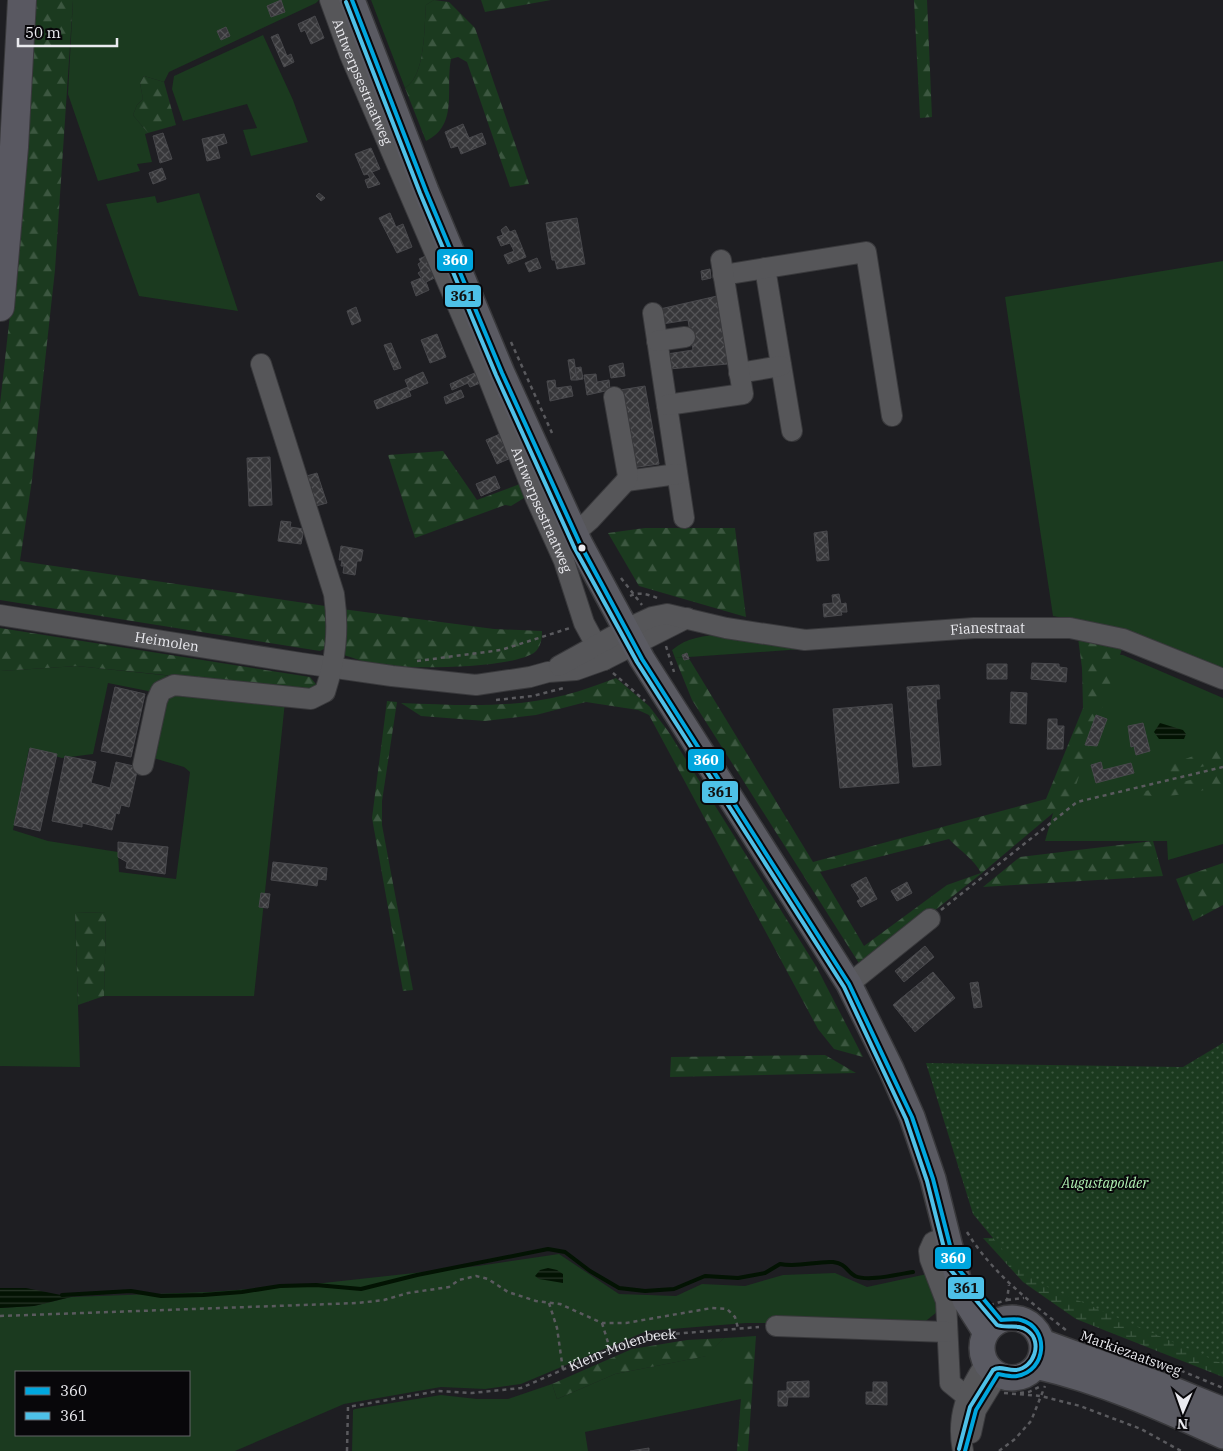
<svg xmlns="http://www.w3.org/2000/svg" width="1223" height="1451" font-family="'IBM Plex Serif',serif">
	<style>
		.green { fill: #1b3a1f; fill-rule: evenodd }
		.forest { fill: url(#forest-firs); fill-rule: evenodd }
		.wetland { fill: url(#wetland-marsh) }
		.park { fill: url(#park-dots) }
		.water { fill: url(#water-rules) }
		.lines { fill: none; stroke-linecap: round; stroke-linejoin: round }
		.stream { stroke: #031303; stroke-width: 4 }
		.building { fill: url(#building-cross-hatch); stroke: #48484c }
		.minor-casing { stroke: #39393c; stroke-width: 22 }
		.major-casing { stroke: #39393c; stroke-width: 28 }
		.highway-casing { stroke: #39393c; stroke-width: 30 }
		.path { stroke: #5a5a5e; stroke-width: 2.5; stroke-dasharray: 4 4; stroke-linecap: butt }
		.minor { stroke: #565659; stroke-width: 20 }
		.major { stroke: #5a5a62; stroke-width: 25 }
		.highway { stroke: #595861; stroke-width: 28 }
		.bus-1-casing { stroke: #08070a; stroke-width: 8 }
		.bus-2-casing { stroke: #08070a; stroke-width: 8 }
		.bus-1 { stroke: #00a6de; stroke-width: 4 }
		.bus-2 { stroke: #4ec1e8; stroke-width: 4 }
		.bus-dot { fill: #eaeaef; stroke: #08070a; stroke-width: 2 }
		.labels { text-anchor: middle; dominant-baseline: central; stroke-width: 4; stroke-linejoin: round; paint-order: stroke }
		.street-label { font-size: 14px; fill: #eaeaef; stroke: #08070a }
		.park-label { font-size: 14px; font-style: italic; fill: #b1f3b4; stroke: #08070a }
		.line-badge { stroke: #08070a; stroke-width: 2 }
		.badge-label { font-size: 14px; text-anchor: middle; font-weight: bold; fill: #fff }
		.pale-badge-label { font-size: 14px; text-anchor: middle; font-weight: bold; fill: #111 }
	</style>
	<defs>
		<pattern id="forest-firs" width="22" height="20" patternUnits="userSpaceOnUse" patternTransform="scale(1.25)"><rect width="22" height="20" fill="#1b3a1f"/><path d="M5 1l3.5 6h-7zM16 11l3.5 6h-7z" fill="#3c5740"/></pattern>
		<pattern id="wetland-marsh" width="20" height="14" patternUnits="userSpaceOnUse" patternTransform="scale(1.25)"><rect width="20" height="14" fill="#1b3a1f"/><path d="M1 5h8M5 5V1M11 12h8M15 12V8" fill="none" stroke="#3c5740"/></pattern>
		<pattern id="park-dots" width="8" height="8" patternUnits="userSpaceOnUse" patternTransform="scale(1.25)"><rect width="8" height="8" fill="#1b3a1f"/><path d="M2 2h.1M6 6h.1" fill="none" stroke="#3c5740" stroke-width="1.8" stroke-linecap="round"/></pattern>
		<pattern id="water-rules" width="6" height="5" patternUnits="userSpaceOnUse" patternTransform="scale(1.25)"><rect width="6" height="5" fill="#031303"/><path d="M0 2.5h6" fill="none" stroke="#283628"/></pattern>
		<pattern id="building-cross-hatch" width="8" height="8" patternUnits="userSpaceOnUse" patternTransform="scale(1.25)"><rect width="8" height="8" fill="#37373a"/><path d="M0 0l8 8M0 8l8-8" fill="none" stroke="#545457"/></pattern>
	</defs>
	<rect width="100%" height="100%" fill="#1e1e22"/>
	<!-- green -->
	<path class="green" d="M 73,0 L 319,0 L 316,3 L 169,72 L 164,82 L 144,76 L 140,83 L 143,99 L 137,105 L 133,115 L 148,133 L 145,134 L 152,162 L 137,164 L 140,171 L 98,181 L 68,94 Z
		M 371,0 L 434,0 L 426,5 C 424,26 426,76 405,88 Z
		M 263,35 L 293,100 L 308,142 L 251,156 L 243,130 L 257,128 L 247,104 L 183,121 L 172,89 L 174,76 Z
		M 199,193 L 238,311 L 139,296 L 106,204 L 155,196 L 157,203 Z
		M 1223,261 L 1223,670 L 1095,624 L 1053,616 L 1005,297 Z
		M 723,634 L 803,649 L 675,658 L 672,650 C 687,637 704,636 723,634 Z
		M 1099,653 L 1123,655 L 1223,698 L 1223,844 L 1168,860 L 1167,841 L 1045,841 Z
		M 77,666 L 191,678 L 154,695 L 148,691 L 108,683 L 93,754 L 62,758 L 29,749 L 13,830 L 48,841 L 118,852 L 119,872 L 176,879 L 190,772 L 184,767 L 150,757 L 165,692 L 285,702 L 254,996 L 104,996 L 106,913 L 75,912 L 80,1067 L 0,1066 L 0,671 Z
		M 559,1254 L 619,1294 L 676,1296 L 702,1284 L 745,1286 L 783,1275 L 835,1273 L 867,1287 L 927,1274 L 942,1308 L 922,1324 L 746,1323 L 647,1331 L 521,1384 L 485,1389 L 441,1387 L 344,1404 L 235,1451 L 0,1451 L 0,1308 L 34,1306 L 71,1297 L 210,1292 L 305,1285 L 478,1266 ZM 16,1372 L 189,1372 L 189,1435 L 16,1435 Z
		M 741,1337 L 741,1399 L 585,1432 L 588,1451 L 352,1451 L 353,1410 L 355,1409 L 441,1395 L 477,1399 L 508,1399 L 552,1384 L 557,1399 L 615,1374 L 706,1356 L 724,1338 Z"/>
	<!-- forest -->
	<path class="forest" d="M 33,0 L 73,0 L 55,270 L 32,480 L 20,561 L 332,607 L 328,647 L 320,651 L 0,600 L 0,404 L 22,207 Z
		M 434,0 L 449,2 L 475,28 L 529,184 L 510,187 L 467,62 L 458,57 L 451,59 C 445,90 459,125 426,141 L 405,88 C 426,76 424,26 426,5 Z
		M 481,0 L 551,0 L 485,12 Z
		M 914,0 L 927,0 L 932,117 L 920,118 Z
		M 144,76 L 164,82 L 176,125 L 148,133 L 133,115 L 137,105 L 143,99 L 140,83 Z
		M 443,451 L 477,500 L 525,482 L 529,495 L 511,506 L 505,505 L 415,538 L 388,455 Z
		M 645,528 L 735,528 L 746,617 L 639,586 L 608,533 Z
		M 342,609 L 494,629 L 542,631 C 542,638 541,647 535,652 C 514,669 400,670 372,664 C 362,662 353,657 343,655 Z
		M 0,628 L 310,677 L 316,684 L 314,690 L 77,666 L 0,671 Z
		M 1078,638 L 1122,649 L 1072,797 L 982,873 L 862,968 L 692,700 L 675,658 L 688,657 L 813,862 L 1046,799 L 1083,708 L 1082,668 ZM 949,839 C 960,851 974,859 981,873 L 947,885 L 864,946 L 820,872 Z
		M 616,678 L 649,706 L 668,731 L 816,966 L 863,1057 L 834,1049 L 818,1029 L 649,715 L 638,710 L 586,702 L 536,715 L 485,721 L 421,716 L 401,703 C 456,705 511,709 565,695 C 582,691 599,684 616,678 Z
		M 387,701 L 397,702 L 382,801 L 382,825 L 413,990 L 403,991 L 372,818 Z
		M 1223,745 L 1223,762 L 1148,779 L 1169,765 Z
		M 1223,772 L 1223,785 C 1193,794 1164,799 1133,794 Z
		M 1153,841 L 1163,876 L 983,887 L 1020,857 Z
		M 1223,863 L 1223,905 L 1193,921 L 1176,879 Z
		M 75,912 L 106,913 L 104,996 L 78,1005 Z
		M 825,1055 L 856,1073 L 670,1077 L 671,1057 Z
		M 756,1336 L 748,1451 L 737,1451 L 741,1398 L 741,1337 Z
		M 724,1338 L 707,1356 L 615,1374 L 557,1399 L 552,1384 L 632,1349 L 687,1340 Z"/>
	<!-- wetland -->
	<path class="wetland" d="M 1223,1236 L 1223,1377 L 1076,1319 L 1023,1282 L 983,1238 Z"/>
	<!-- park -->
	<path class="park" d="M 1223,1043 L 1223,1364 L 1043,1285 L 1003,1250 L 973,1214 L 926,1063 L 1183,1067 Z"/>
	<!-- water -->
	<path class="water" d="M 1160,723 L 1183,730 L 1186,734 L 1184,739 L 1159,739 L 1154,732 Z
		M 548,1268 L 557,1270 L 563,1274 L 563,1283 L 539,1279 L 535,1276 L 540,1270 Z
		M 0,1288 L 26,1288 L 71,1297 L 34,1306 L 0,1308 Z"/>
	<g class="lines">
		<!-- stream -->
		<path class="stream" d="M 62,1295 L 131,1291 L 161,1296 L 203,1295 L 242,1292 L 280,1286 L 316,1285 L 361,1289 L 417,1275 L 548,1249 L 565,1252 L 590,1271 L 619,1288 L 645,1291 L 674,1289 L 705,1276 L 738,1278 L 765,1273 L 780,1264 C 798,1268 815,1261 833,1262 C 847,1264 846,1271 855,1276 C 869,1282 898,1274 913,1272"/>
	</g>
	<!-- building -->
	<path class="building" d="M 281,0 L 285,12 L 271,17 L 267,6 Z
		M 315,16 L 324,38 L 311,44 L 305,30 L 301,32 L 298,24 Z
		M 226,27 L 230,36 L 221,40 L 217,31 Z
		M 278,34 L 287,56 L 291,54 L 294,62 L 284,67 L 271,37 Z
		M 463,124 L 469,138 L 482,133 L 486,144 L 461,154 L 458,146 L 451,148 L 445,132 Z
		M 163,133 L 172,159 L 160,163 L 153,136 Z
		M 224,134 L 227,143 L 217,146 L 220,158 L 207,161 L 202,139 Z
		M 371,148 L 380,169 L 372,172 L 380,184 L 368,188 L 365,180 L 370,178 L 368,174 L 364,175 L 355,154 Z
		M 162,168 L 166,179 L 153,184 L 149,173 Z
		M 319,193 L 325,198 L 321,201 L 316,196 Z
		M 390,213 L 396,227 L 403,224 L 412,247 L 397,253 L 379,218 Z
		M 577,218 L 585,264 L 557,269 L 555,260 L 552,260 L 546,223 Z
		M 506,226 L 510,232 L 515,230 L 526,257 L 508,264 L 504,255 L 514,251 L 510,243 L 501,246 L 497,237 L 503,235 L 501,230 Z
		M 430,254 L 439,276 L 426,282 L 429,290 L 416,296 L 411,282 L 421,278 L 425,283 L 418,273 L 421,271 L 418,264 L 421,262 L 419,259 Z
		M 537,258 L 541,268 L 529,272 L 525,263 Z
		M 710,269 L 711,278 L 702,280 L 701,271 Z
		M 717,296 L 728,364 L 669,369 L 667,354 L 693,350 L 688,320 L 662,324 L 660,309 Z
		M 356,307 L 361,321 L 352,325 L 347,311 Z
		M 437,334 L 446,357 L 430,363 L 421,340 Z
		M 391,343 L 401,368 L 394,370 L 384,345 Z
		M 574,359 L 577,380 L 571,380 L 568,360 Z
		M 623,363 L 625,376 L 611,378 L 609,366 Z
		M 581,367 L 583,379 L 577,380 L 575,368 Z
		M 479,371 L 483,382 L 470,387 L 468,383 L 452,390 L 450,384 Z
		M 423,372 L 428,383 L 409,391 L 411,396 L 377,409 L 374,401 L 408,387 L 405,380 Z
		M 596,374 L 597,382 L 609,380 L 610,390 L 587,395 L 584,375 Z
		M 555,380 L 556,388 L 571,386 L 573,396 L 550,401 L 547,381 Z
		M 645,386 L 659,464 L 631,468 L 620,390 Z
		M 461,390 L 464,397 L 446,404 L 444,397 Z
		M 500,434 L 511,458 L 497,464 L 486,440 Z
		M 270,457 L 272,505 L 249,506 L 247,458 Z
		M 317,473 L 327,503 L 312,507 L 303,477 Z
		M 495,476 L 500,488 L 481,496 L 476,484 Z
		M 281,521 L 291,522 L 290,527 L 304,529 L 301,544 L 278,541 Z
		M 827,531 L 829,560 L 817,561 L 814,533 Z
		M 341,546 L 363,550 L 361,561 L 357,561 L 355,575 L 343,573 L 344,566 L 341,566 L 342,560 L 339,560 Z
		M 839,594 L 841,604 L 846,603 L 847,612 L 841,612 L 842,615 L 824,617 L 823,604 L 833,603 L 832,595 Z
		M 687,653 L 689,659 L 684,660 L 682,655 Z
		M 1032,663 L 1059,664 L 1059,667 L 1067,668 L 1066,682 L 1031,679 Z
		M 987,664 L 1007,664 L 1007,679 L 987,679 Z
		M 939,685 L 940,699 L 936,699 L 941,765 L 913,767 L 907,687 Z
		M 115,687 L 145,694 L 131,757 L 101,751 Z
		M 1011,692 L 1027,693 L 1026,724 L 1010,723 Z
		M 892,704 L 899,783 L 840,788 L 833,709 Z
		M 1096,715 L 1107,719 L 1097,746 L 1085,745 Z
		M 1048,719 L 1057,719 L 1057,726 L 1064,726 L 1063,749 L 1047,749 Z
		M 1143,723 L 1150,751 L 1136,755 L 1134,746 L 1131,747 L 1128,726 Z
		M 30,748 L 57,754 L 40,831 L 14,825 Z
		M 65,756 L 96,762 L 91,783 L 110,788 L 116,762 L 138,767 L 129,807 L 121,805 L 119,814 L 116,813 L 112,830 L 82,823 L 82,827 L 52,821 Z
		M 1101,762 L 1103,770 L 1131,763 L 1134,773 L 1096,783 L 1091,765 Z
		M 118,842 L 168,847 L 165,874 L 126,868 L 127,862 L 118,857 Z
		M 273,862 L 327,868 L 326,880 L 318,879 L 317,886 L 271,880 Z
		M 866,877 L 877,899 L 861,907 L 857,901 L 860,899 L 851,885 Z
		M 907,882 L 912,893 L 897,901 L 891,891 Z
		M 261,893 L 270,894 L 268,908 L 259,907 Z
		M 925,946 L 934,957 L 904,982 L 895,971 Z
		M 933,972 L 955,998 L 915,1032 L 893,1005 Z
		M 978,982 L 982,1007 L 974,1008 L 970,983 Z
		M 809,1381 L 809,1397 L 788,1397 L 787,1406 L 778,1406 L 778,1391 L 787,1391 L 787,1382 Z
		M 873,1382 L 887,1382 L 887,1405 L 866,1404 L 866,1392 L 873,1392 Z
		M 649,1448 L 649,1451 L 630,1451 Z"/>
	<g class="lines">
		<defs>
			<g id="minor">
				<path id="s2" d="M 330,0 L 350,55 L 486,372 L 536,499 L 564,561 L 584,623 L 604,660"/>
				<path d="M 765,268 L 792,431"/>
				<path d="M 723,275 L 866,252 L 892,416"/>
				<path d="M 653,313 L 684,518"/>
				<path d="M 657,341 L 685,337"/>
				<path d="M 739,373 L 781,366"/>
				<path d="M 667,405 L 743,394 L 721,260"/>
				<path d="M 626,481 L 677,474"/>
				<path d="M 575,533 L 590,520 L 626,481 L 628,476 L 614,397"/>
				<path id="s3" d="M 0,615 L 301,663 L 392,676 L 476,685 L 530,677 L 548,672 L 576,670 L 604,660 L 687,618"/>
				<path id="s4" d="M 559,666 L 626,629 L 652,617 L 667,614 L 726,628 L 805,640 L 974,628 L 1070,628 L 1123,639 L 1223,679"/>
				<path d="M 143,765 L 157,700 L 161,691 L 174,685 L 311,699 L 325,692 C 336,658 339,630 334,594 L 261,364"/>
				<path d="M 849,984 L 930,919"/>
				<path d="M 948,1236 L 933,1242 L 929,1251 L 930,1259 L 946,1301 L 950,1383 L 966,1396"/>
				<path d="M 776,1326 L 947,1332"/>
				<path d="M 971,1433 L 976,1410 L 998,1374"/>
				<path d="M 963,1451 C 956,1417 967,1391 986,1363"/>
			</g>
			<path id="major" d="M 352,0 L 426,191 L 502,373 L 580,544 L 642,659 L 849,984 L 891,1069 L 912,1117 L 933,1179 L 959,1283 L 965,1300 L 986,1333
				M982 1348a30 30 0 1 1 60 0a30 30 0 1 1-60 0Z
				M 1042,1342 L 1174,1390 L 1223,1410
				M 1036,1366 C 1102,1381 1162,1408 1223,1436"/>
			<path id="highway" d="M 0,307 L 14,147 L 22,0"/>
		</defs>
		<!-- minor casing -->
		<use href="#minor" class="minor-casing"/>
		<!-- major casing -->
		<use href="#major" class="major-casing"/>
		<!-- highway casing -->
		<use href="#highway" class="highway-casing"/>
		<!-- path -->
		<g class="path">
			<path d="M 511,342 L 552,433"/>
			<path d="M 621,578 L 642,605"/>
			<path d="M 630,596 C 640,591 650,595 660,599"/>
			<path d="M 666,646 L 674,672"/>
			<path d="M 417,661 L 501,650 L 570,628"/>
			<path d="M 613,673 L 645,701"/>
			<path d="M 496,700 L 533,696 L 564,688"/>
			<path d="M 941,910 L 1077,802 L 1223,767"/>
			<path d="M 967,1232 C 992,1273 1029,1301 1067,1331"/>
			<path d="M 1007,1300 L 1024,1298"/>
			<path d="M 549,1303 L 557,1328 L 563,1370"/>
			<path d="M 990,1305 L 1007,1300 L 1009,1285"/>
			<path d="M 0,1316 L 358,1303 L 384,1300 L 408,1293 L 449,1287 L 459,1280 L 476,1276 L 488,1279 L 508,1292 L 536,1301 L 560,1304 L 602,1323 L 626,1323 L 712,1308 L 727,1309 L 735,1317 L 738,1328"/>
			<path d="M 602,1323 L 610,1349"/>
			<path d="M 1098,1341 L 1148,1357 L 1223,1388"/>
			<path d="M 1004,1393 L 1041,1396 L 1080,1406 L 1141,1429 L 1181,1451"/>
			<path d="M 1020,1393 L 1029,1392 L 1041,1386"/>
			<path id="s1" d="M 347,1451 L 348,1407 L 438,1391 L 472,1393 L 521,1388 L 610,1349 L 648,1336 L 759,1327"/>
			<path d="M 999,1451 L 1015,1439 L 1031,1421 L 1045,1386"/>
		</g>
		<!-- minor -->
		<use href="#minor" class="minor"/>
		<!-- major -->
		<use href="#major" class="major"/>
		<!-- highway -->
		<use href="#highway" class="highway"/>
		<defs>
			<path id="bus-1" d="M 352,0 L 426,191 L 502,373 L 580,544 L 642,659 L 849,984 L 912,1117 L 933,1179 L 955,1265 L 1001,1320 C 1007,1320 1015,1318 1021,1320 C 1050,1328 1047,1371 1017,1376 C 1012,1377 1004,1375 998,1374 L 976,1410 L 965,1451"/>
			<path id="bus-2" d="M 346,2 L 420,193 L 496,375 L 574,547 L 637,662 L 844,987 L 906,1119 L 927,1181 L 949,1268 L 997,1325 C 1007,1329 1018,1323 1028,1331 C 1043,1342 1034,1368 1016,1370 C 1008,1371 1000,1365 993,1370 L 970,1407 L 959,1449"/>
		</defs>
		<!-- bus-1 casing -->
		<use href="#bus-1" class="bus-1-casing"/>
		<!-- bus-2 casing -->
		<use href="#bus-2" class="bus-2-casing"/>
		<!-- bus-1 -->
		<use href="#bus-1" class="bus-1"/>
		<!-- bus-2 -->
		<use href="#bus-2" class="bus-2"/>
	</g>
	<!-- markers -->
	<circle class="bus-dot" cx="582" cy="548" r="4.5"/>
	<g class="labels">
		<!-- street labels -->
		<g class="street-label">
			<text stroke="none"><textPath href="#s2" startOffset="88">Antwerpsestraatweg</textPath></text>
			<text stroke="none"><textPath href="#s2" startOffset="552">Antwerpsestraatweg</textPath></text>
			<text stroke="none"><textPath href="#s4" startOffset="444">Fianestraat</textPath></text>
			<text stroke="none"><textPath href="#s3" startOffset="169">Heimolen</textPath></text>
			<text stroke="none"><textPath href="#s1" startOffset="328">Klein-Molenbeek</textPath></text>
			<text transform="translate(1131 1353) rotate(20)">Markiezaatsweg</text>
		</g>
		<!-- park labels -->
		<g class="park-label">
			<text x="1105" y="1183">Augustapolder</text>
		</g>
	</g>
	<g class="line-badge">
		<rect x="436" y="248" width="38" height="24" rx="5" fill="#00a6de"/>
		<rect x="444" y="284" width="38" height="24" rx="5" fill="#4ec1e8"/>
		<rect x="687" y="748" width="38" height="24" rx="5" fill="#00a6de"/>
		<rect x="701" y="780" width="38" height="24" rx="5" fill="#4ec1e8"/>
		<rect x="934" y="1246" width="38" height="24" rx="5" fill="#00a6de"/>
		<rect x="947" y="1276" width="38" height="24" rx="5" fill="#4ec1e8"/>
	</g>
	<g class="badge-label">
		<text x="455" y="265">360</text>
		<text x="706" y="765">360</text>
		<text x="953" y="1263">360</text>
	</g>
	<g class="pale-badge-label">
		<text x="463" y="301">361</text>
		<text x="720" y="797">361</text>
		<text x="966" y="1293">361</text>
	</g>
	<!-- legend -->
	<rect x="15" y="1371" width="175" height="65" fill="#08070a" stroke="#626266"/>
	<rect x="25" y="1387" width="25" height="8" fill="#00a6de" stroke="#626266"/>
	<text x="60" y="1396" font-size="15" fill="#eaeaef">360</text>
	<rect x="25" y="1412" width="25" height="8" fill="#4ec1e8" stroke="#626266"/>
	<text x="60" y="1421" font-size="15" fill="#eaeaef">361</text>
	<!-- north arrow -->
	<g transform="translate(1183 1411) rotate(182)" stroke="#08070a" stroke-width="4" paint-order="stroke">
	<path d="M0-4L9 19L0 12L-9 19Z" fill="#eaeaef"/>
	<text y="-8" font-size="14" font-weight="bold" text-anchor="middle" fill="#eaeaef">N</text>
	</g>
	<!-- scale -->
	<path d="M18 38v8h99v-8" fill="none" stroke="#eaeaef" stroke-width="2.5"/>
	<text x="25" y="38" font-size="15" fill="#eaeaef" stroke="#08070a" stroke-width="4" paint-order="stroke">50 m</text>
</svg>
